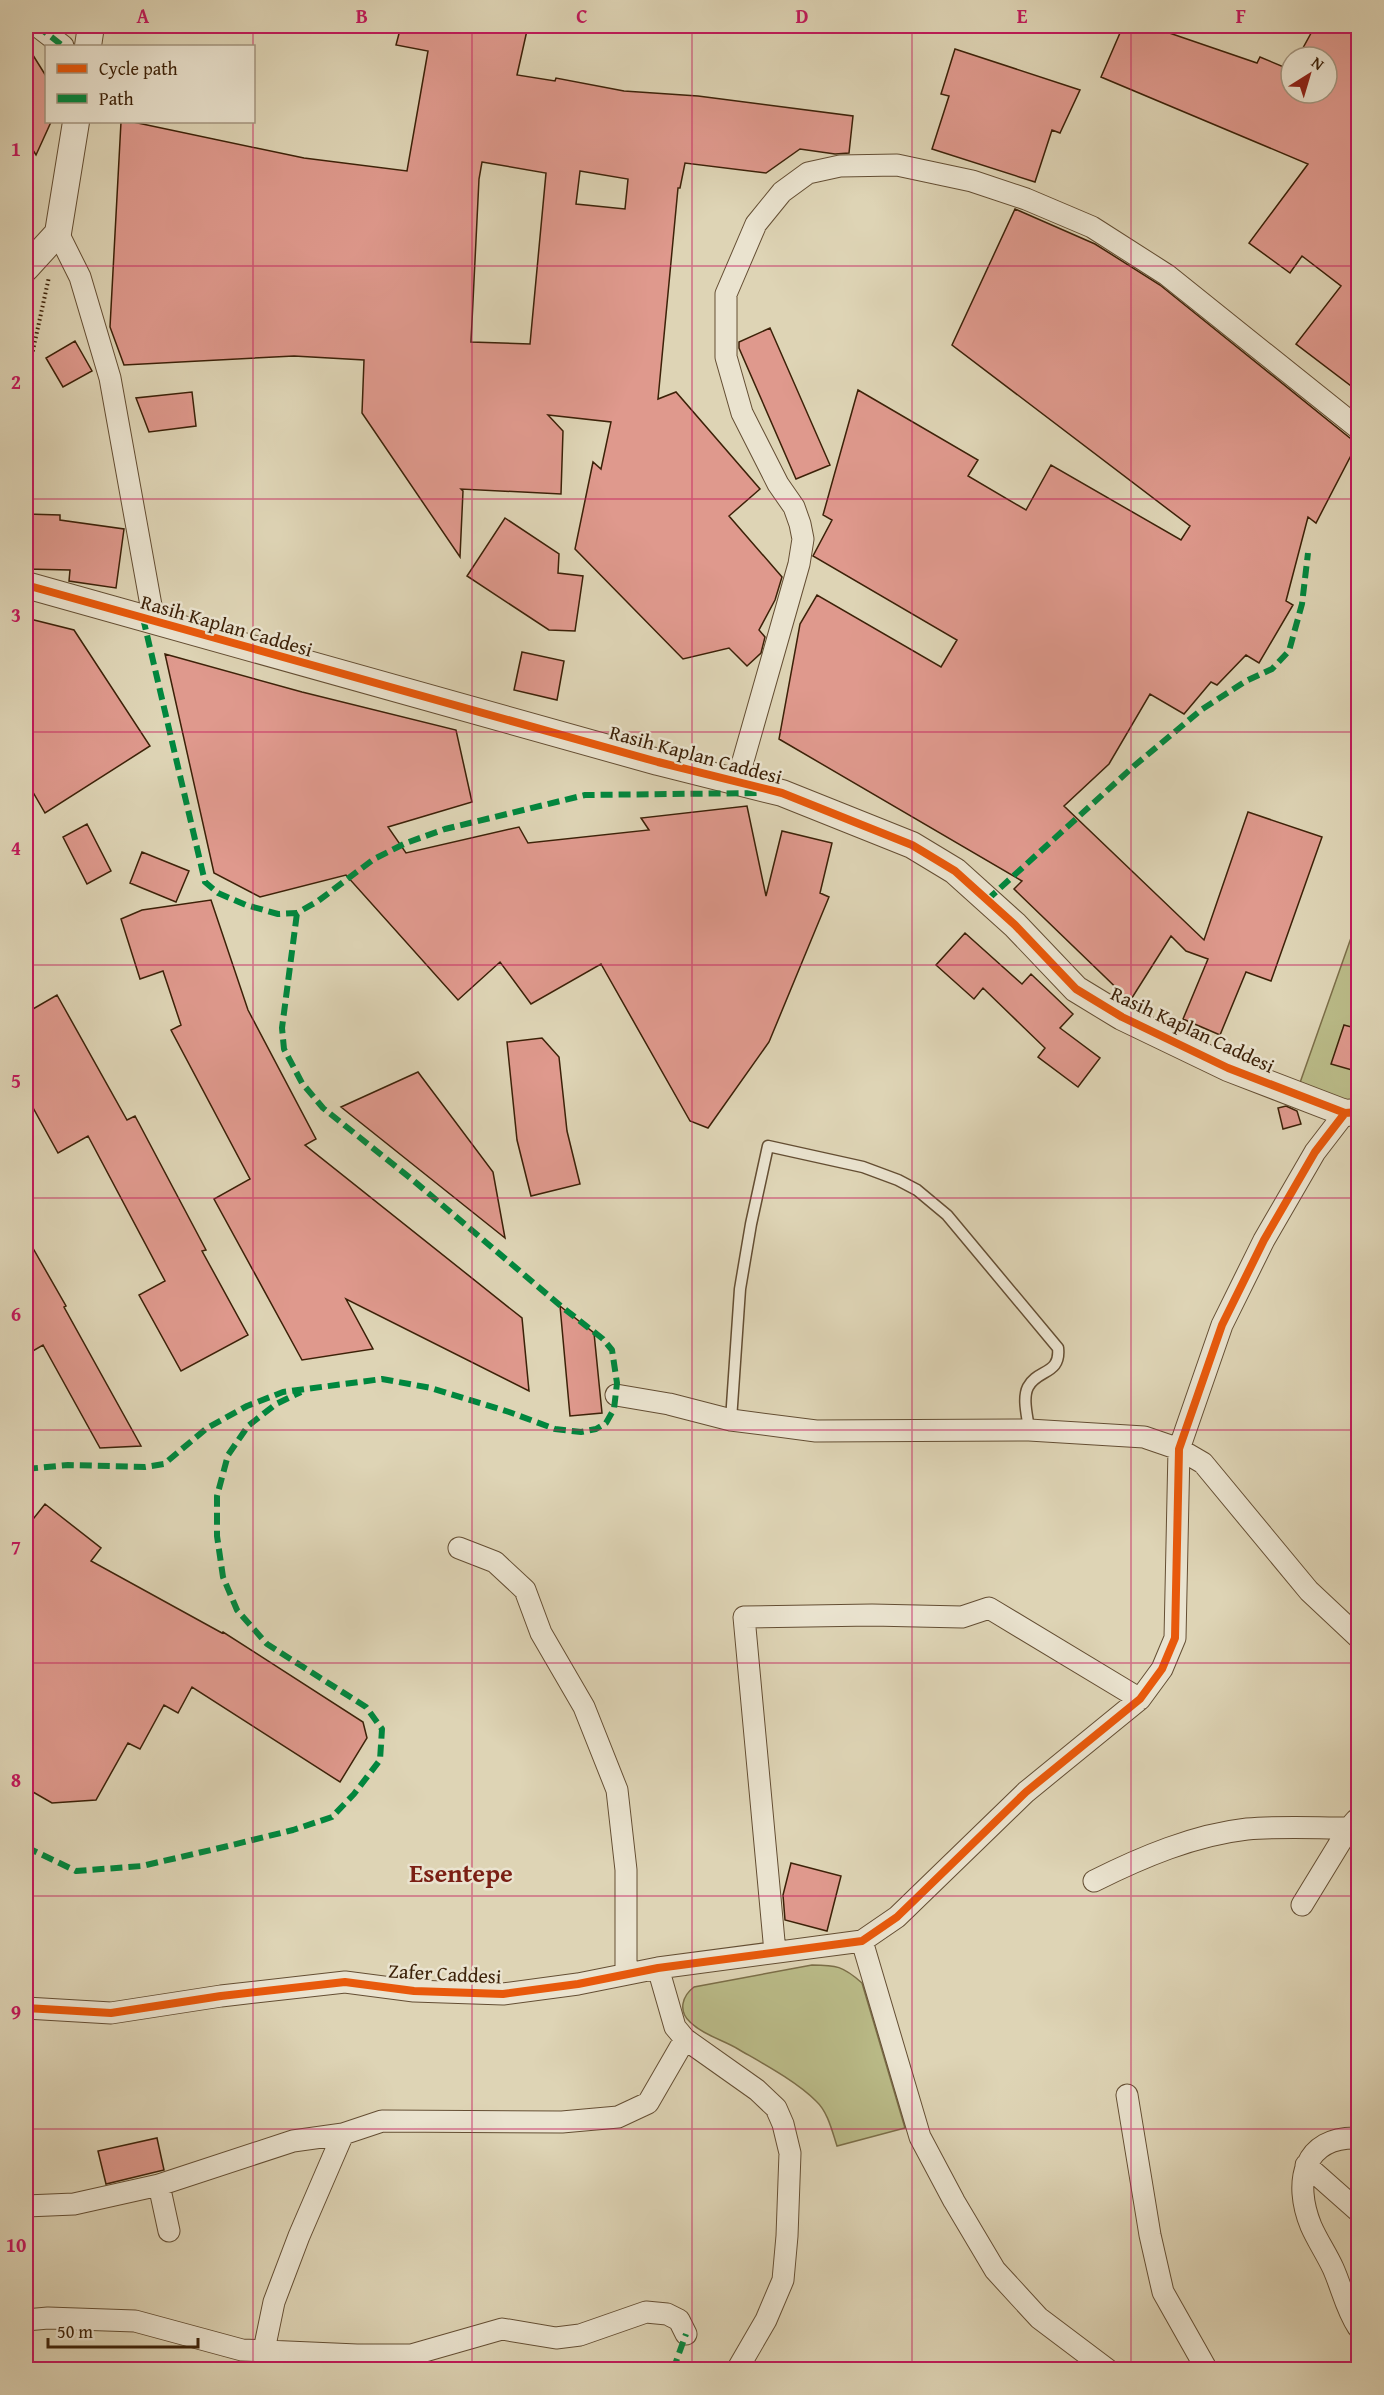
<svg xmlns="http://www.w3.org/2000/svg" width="1384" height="2395" font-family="'Gentium Book Plus',serif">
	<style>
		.green { fill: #babb88; stroke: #7b6e48; stroke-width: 1.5 }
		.building { fill: #df998d; stroke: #3c2108; stroke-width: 1.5; fill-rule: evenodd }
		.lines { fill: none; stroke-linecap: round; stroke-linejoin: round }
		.service-casing { stroke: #644e33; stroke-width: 13 }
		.minor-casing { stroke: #644e33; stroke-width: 23 }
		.tertiary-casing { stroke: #644e33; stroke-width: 28 }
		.path { stroke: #3c2108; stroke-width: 4; stroke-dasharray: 1.5 3; stroke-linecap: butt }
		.service { stroke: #eae3cf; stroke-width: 10 }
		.minor { stroke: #eae3cf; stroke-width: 21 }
		.tertiary { stroke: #eae3cf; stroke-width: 26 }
		.quiet { stroke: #00873e; stroke-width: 6; stroke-dasharray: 12 6; stroke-linecap: butt }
		.cycleway-casing { stroke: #eae3cf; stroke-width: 11 }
		.cycleway { stroke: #e8590c; stroke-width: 8 }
		.grid { fill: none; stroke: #c2185b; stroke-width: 1.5; stroke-opacity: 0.55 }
		.labels { text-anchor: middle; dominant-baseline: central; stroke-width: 5; stroke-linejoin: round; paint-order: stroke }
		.street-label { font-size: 20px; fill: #3c2108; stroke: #eae3cf }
		.district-label { font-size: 26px; font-weight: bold; fill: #7a1f14; stroke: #eae3cf }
		.neatline { fill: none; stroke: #c2185b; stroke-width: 2 }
		.grid-label { font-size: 20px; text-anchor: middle; font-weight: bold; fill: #c2185b }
	</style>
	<rect width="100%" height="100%" fill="#ded4b5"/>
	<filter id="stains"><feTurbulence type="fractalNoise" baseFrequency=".00333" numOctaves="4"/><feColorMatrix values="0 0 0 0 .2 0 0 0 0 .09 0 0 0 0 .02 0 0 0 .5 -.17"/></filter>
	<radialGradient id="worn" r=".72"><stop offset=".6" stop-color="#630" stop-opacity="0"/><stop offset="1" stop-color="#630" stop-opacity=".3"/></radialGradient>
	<!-- green -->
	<path class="green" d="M 1358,918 L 1358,1112 L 1296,1094 Z
		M 812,1965 C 836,1965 843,1966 862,1983 L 905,2128 L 837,2146 C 832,2131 828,2112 816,2101 C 796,2081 762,2063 738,2049 C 723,2040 703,2035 690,2022 C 678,2011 682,1996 694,1987 Z"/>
	<!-- building -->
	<path class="building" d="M 401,26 L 528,26 L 517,75 L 555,81 L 556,78 L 624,91 L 698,96 L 853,116 L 849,153 L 835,154 L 800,149 L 766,173 L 685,163 L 680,188 L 678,188 L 658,399 L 676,392 L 760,489 L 729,516 L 782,577 L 775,600 L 759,630 L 765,637 L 761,653 L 747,666 L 729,648 L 683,659 L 575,549 L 593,462 L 601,469 L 611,422 L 548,415 L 563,431 L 561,494 L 461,489 L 463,491 L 460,557 L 362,413 L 364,360 L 294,356 L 124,365 L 110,327 L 121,122 L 133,122 L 304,158 L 407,171 L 428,51 L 396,45 ZM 482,162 L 546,173 L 530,344 L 471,342 L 479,179 ZM 580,171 L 628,179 L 625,209 L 576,204 Z
		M 1123,26 L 1149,26 L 1257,63 L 1260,57 L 1291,70 L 1291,93 L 1327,93 L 1327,57 L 1298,57 L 1315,26 L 1359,26 L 1359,392 L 1296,344 L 1341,286 L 1302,256 L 1290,273 L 1249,243 L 1308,164 L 1101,77 Z
		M 26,44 L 46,76 L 46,122 L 51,122 L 36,155 L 26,139 Z
		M 955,49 L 1080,90 L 1060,133 L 1052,130 L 1035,182 L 932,149 L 949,96 L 941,94 Z
		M 1015,209 L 1095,244 L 1160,285 L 1350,438 L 1359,440 L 1316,523 L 1308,517 L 1286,601 L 1293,605 L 1259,663 L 1246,655 L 1217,685 L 1211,682 L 1184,714 L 1150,694 L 1109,764 L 1064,806 L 1204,940 L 1248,812 L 1322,837 L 1271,981 L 1246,972 L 1220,1035 L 1183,1019 L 1208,959 L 1186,951 L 1171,936 L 1130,1001 L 1014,889 L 1022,881 L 779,739 L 800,624 L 817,595 L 941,667 L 957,640 L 813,556 L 832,520 L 823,515 L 858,390 L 978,460 L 968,476 L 1026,510 L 1051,465 L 1181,540 L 1190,526 L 952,345 Z
		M 770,328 L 830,465 L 796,479 L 739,348 L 739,342 Z
		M 75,341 L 92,371 L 63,387 L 46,358 Z
		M 192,392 L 196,426 L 149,432 L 136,398 Z
		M 26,514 L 60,515 L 60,520 L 124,529 L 116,588 L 69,581 L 70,570 L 26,569 Z
		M 505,518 L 559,554 L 558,573 L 583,576 L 575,631 L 549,630 L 467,576 Z
		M 26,618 L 74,630 L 150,746 L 45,813 L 26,780 Z
		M 522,652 L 564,661 L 557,700 L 514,690 Z
		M 165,654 L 302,692 L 456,730 L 472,802 L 388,827 L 406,853 L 519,827 L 528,843 L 649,830 L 641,818 L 747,806 L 766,896 L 782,831 L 832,843 L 820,893 L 829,897 L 769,1042 L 708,1128 L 690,1121 L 601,964 L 531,1004 L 500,962 L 458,1000 L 346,875 L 260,897 L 214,873 Z
		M 87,824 L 111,871 L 87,884 L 63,837 Z
		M 142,852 L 189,871 L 176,902 L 130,883 Z
		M 211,900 L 248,1010 L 316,1139 L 305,1145 L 522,1318 L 529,1391 L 346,1299 L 373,1349 L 302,1360 L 214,1199 L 250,1179 L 171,1030 L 181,1025 L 163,971 L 140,979 L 121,919 L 142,910 Z
		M 965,933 L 1022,984 L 1031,974 L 1073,1014 L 1060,1028 L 1100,1058 L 1078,1087 L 1038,1057 L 1045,1048 L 983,988 L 974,999 L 936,965 Z
		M 57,995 L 127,1120 L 135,1116 L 206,1250 L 202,1251 L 248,1335 L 181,1371 L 139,1295 L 165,1281 L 88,1136 L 58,1153 L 26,1095 L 26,1013 Z
		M 1344,1025 L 1359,1029 L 1359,1072 L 1331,1064 Z
		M 542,1038 L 559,1057 L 567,1131 L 580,1184 L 531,1196 L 517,1140 L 507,1042 Z
		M 418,1072 L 493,1172 L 505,1238 L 341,1107 Z
		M 1286,1106 L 1297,1111 L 1301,1124 L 1283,1129 L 1278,1108 Z
		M 26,1236 L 66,1306 L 64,1307 L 141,1446 L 100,1448 L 43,1345 L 26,1355 Z
		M 560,1306 L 594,1333 L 602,1413 L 570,1416 Z
		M 45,1504 L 101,1548 L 91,1561 L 222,1633 L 223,1632 L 363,1722 L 367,1738 L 340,1782 L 192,1687 L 178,1713 L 164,1705 L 140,1749 L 128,1743 L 96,1800 L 52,1803 L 26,1788 L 26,1528 Z
		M 791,1863 L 841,1876 L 827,1931 L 785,1920 L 783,1895 Z
		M 157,2138 L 164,2170 L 106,2184 L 98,2151 Z"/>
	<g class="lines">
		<defs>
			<path id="service" d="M 731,1420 L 740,1289 L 751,1224 L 768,1146 L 863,1167 L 898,1180 L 917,1190 L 947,1215 L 1058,1348 C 1061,1375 1037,1369 1028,1387 C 1022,1399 1028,1418 1029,1430"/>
			<path id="minor" d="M 37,26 L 63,46
				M 58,233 L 80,277 L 110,378 L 154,622
				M 737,782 L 799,564 L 803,539 L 800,524 L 794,507 L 778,484 L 742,413 L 726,357 L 726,294 L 756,224 L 782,192 L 808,173 L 840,166 L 897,165 L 972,181 L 1026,199 L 1092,227 L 1167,275 L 1358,428
				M 616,1395 L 669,1404 L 731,1420 L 816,1431 L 1029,1430 L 1144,1437 L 1179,1449 L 1203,1463 L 1309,1591 L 1358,1637
				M 459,1548 L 495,1562 L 525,1590 L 541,1633 L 584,1707 L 617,1790 L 626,1870 L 626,1974
				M 1094,1881 C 1142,1857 1194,1835 1247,1829 C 1280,1826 1315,1828 1349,1828
				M 1302,1905 L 1349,1828 L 1356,1820
				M 862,1941 L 920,2137 L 954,2201 L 995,2270 L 1039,2318 L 1108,2370
				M 775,1952 L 744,1617 L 872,1615 L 962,1617 L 989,1608 L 1140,1699
				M 658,1968 L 675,2027 L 685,2039 L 757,2090 L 776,2108 L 783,2124 L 790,2153 L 787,2236 L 783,2280 L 766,2320 L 737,2370
				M 26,2008 L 111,2013 L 221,1996 L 345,1982 L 414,1991 L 503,1994 L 578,1984 L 658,1968 L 862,1941 L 897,1917 L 1026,1792 L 1140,1699 L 1162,1669 L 1175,1638 L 1179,1449 L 1222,1325 L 1264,1240 L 1315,1152 L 1345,1113
				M 1127,2095 L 1150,2235 L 1163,2292 L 1207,2370
				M 1358,2138 C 1303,2136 1293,2182 1311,2226 C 1317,2240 1326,2253 1333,2268 C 1342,2288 1346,2309 1358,2327
				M 1306,2165 L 1358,2211
				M 26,2206 L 74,2204 L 159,2185
				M 169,2231 L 159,2185 L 293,2141 L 343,2134 L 382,2121 L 562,2122 L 618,2117 L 648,2103 L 685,2039
				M 26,2320 L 48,2318 L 135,2321 L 242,2350 L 357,2355 L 411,2355 L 502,2329 L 556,2338 L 580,2335 L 646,2312 L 667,2314 L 679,2320 L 686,2334
				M 264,2350 L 274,2302 L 299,2236 L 343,2134"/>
			<path id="tertiary" d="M 88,46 L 91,26
				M 26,268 L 58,233 L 76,122
				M 26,585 L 658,762 L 782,793 L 912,845 L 955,871 L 1015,925 L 1076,989 L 1122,1017 L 1228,1068 L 1345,1113 L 1358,1112"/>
		</defs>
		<!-- service casing -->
		<use href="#service" class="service-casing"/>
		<!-- minor casing -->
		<use href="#minor" class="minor-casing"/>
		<!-- tertiary casing -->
		<use href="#tertiary" class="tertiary-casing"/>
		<!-- path -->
		<path class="path" d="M 26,382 L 49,277"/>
		<!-- service -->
		<use href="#service" class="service"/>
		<!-- minor -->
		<use href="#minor" class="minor"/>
		<!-- tertiary -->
		<use href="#tertiary" class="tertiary"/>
		<!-- quiet -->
		<path class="quiet" d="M 37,26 L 63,46
			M 143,618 L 205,882 L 218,893 L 246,905 L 278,914 L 297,913 L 318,901 L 374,859 L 406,843 L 445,829 L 585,795 L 761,793
			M 987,900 L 1134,766 L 1201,710 L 1246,681 L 1272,669 L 1289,651 L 1302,604 L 1308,553
			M 26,1469 L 68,1465 L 145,1467 L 164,1464 L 207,1428 L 247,1406 L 283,1392 L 382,1379 L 431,1388 L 509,1412 L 555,1429 L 581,1432 L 596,1429 L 606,1423 L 614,1409 L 617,1383 L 612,1350 L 603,1339 L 562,1307 L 414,1181 L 323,1108 L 302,1083 L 284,1049 L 282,1028 L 297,913
			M 26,1847 L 76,1871 L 142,1866 L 228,1846 L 293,1830 L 332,1817 L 354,1794 L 380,1760 L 382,1729 L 366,1707 L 267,1644 L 237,1610 L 223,1577 L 217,1536 L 217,1496 L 228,1455 L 248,1426 L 276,1404 L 301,1392
			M 673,2370 L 686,2334"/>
		<defs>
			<path id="cycleway" d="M 26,585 L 658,762 L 782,793 L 912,845 L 955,871 L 1015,925 L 1076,989 L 1122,1017 L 1228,1068 L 1345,1113 L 1358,1112
				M 26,2008 L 111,2013 L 221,1996 L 345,1982 L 414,1991 L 503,1994 L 578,1984 L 658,1968 L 862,1941 L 897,1917 L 1026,1792 L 1140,1699 L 1162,1669 L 1175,1638 L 1179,1449 L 1222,1325 L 1264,1240 L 1315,1152 L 1345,1113"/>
		</defs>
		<!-- cycleway casing -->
		<use href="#cycleway" class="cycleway-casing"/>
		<!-- cycleway -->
		<use href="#cycleway" class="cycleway"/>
	</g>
	<!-- grid -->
	<path class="grid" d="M 253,26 L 253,46M 472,26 L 472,2370M 692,26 L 692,2370M 912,26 L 912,2370M 1131,26 L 1131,2370M 253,122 L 253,2370M 26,266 L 1358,266M 26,499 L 1358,499M 26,732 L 1358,732M 26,965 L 1358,965M 26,1198 L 1358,1198M 26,1430 L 1358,1430M 26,1663 L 1358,1663M 26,1896 L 1358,1896M 26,2129 L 1358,2129"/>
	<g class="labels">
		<!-- street labels -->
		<g class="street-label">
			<text transform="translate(227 625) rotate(16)">Rasih Kaplan Caddesi</text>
			<text transform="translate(696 754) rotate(15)">Rasih Kaplan Caddesi</text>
			<text transform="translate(1193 1029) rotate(25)">Rasih Kaplan Caddesi</text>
			<text transform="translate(445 1973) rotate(3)">Zafer Caddesi</text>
		</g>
		<!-- district labels -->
		<g class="district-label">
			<text x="461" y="1872">Esentepe</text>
		</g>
	</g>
	<!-- margin -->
	<rect width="1384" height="2395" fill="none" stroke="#ded4b5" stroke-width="66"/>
	<!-- legend -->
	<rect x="45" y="45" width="210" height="78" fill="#eae3cf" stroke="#a4957f" stroke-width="1.5"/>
	<rect x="57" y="64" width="30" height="9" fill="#e8590c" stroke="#a4957f" stroke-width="1.5"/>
	<text x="99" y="75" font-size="18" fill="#3c2108">Cycle path</text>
	<rect x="57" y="94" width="30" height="9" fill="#00873e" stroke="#a4957f" stroke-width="1.5"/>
	<text x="99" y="105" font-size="18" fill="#3c2108">Path</text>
	<!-- north arrow -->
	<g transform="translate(1309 75) rotate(37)"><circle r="28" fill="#eae3cf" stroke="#a4957f" stroke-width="1.5"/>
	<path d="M0-4.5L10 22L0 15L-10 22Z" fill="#8f2418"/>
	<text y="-9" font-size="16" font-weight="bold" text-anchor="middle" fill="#3c2108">N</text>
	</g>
	<!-- scale -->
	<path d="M48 2338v9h150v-9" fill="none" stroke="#3c2108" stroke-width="3"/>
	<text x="57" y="2338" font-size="18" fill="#3c2108" stroke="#eae3cf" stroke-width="4.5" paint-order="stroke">50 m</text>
	<rect x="33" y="33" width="1318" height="2329" class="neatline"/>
	<g class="grid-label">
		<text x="143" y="23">A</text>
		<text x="362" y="23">B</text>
		<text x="582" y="23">C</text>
		<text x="802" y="23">D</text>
		<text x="1022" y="23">E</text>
		<text x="1241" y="23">F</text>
		<text x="16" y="156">1</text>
		<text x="16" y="389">2</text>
		<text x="16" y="622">3</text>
		<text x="16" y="855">4</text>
		<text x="16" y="1088">5</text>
		<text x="16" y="1321">6</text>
		<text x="16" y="1554">7</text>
		<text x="16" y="1787">8</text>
		<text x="16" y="2019">9</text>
		<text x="16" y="2252">10</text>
	</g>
	<rect width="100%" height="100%" filter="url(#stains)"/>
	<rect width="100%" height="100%" fill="url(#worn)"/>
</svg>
